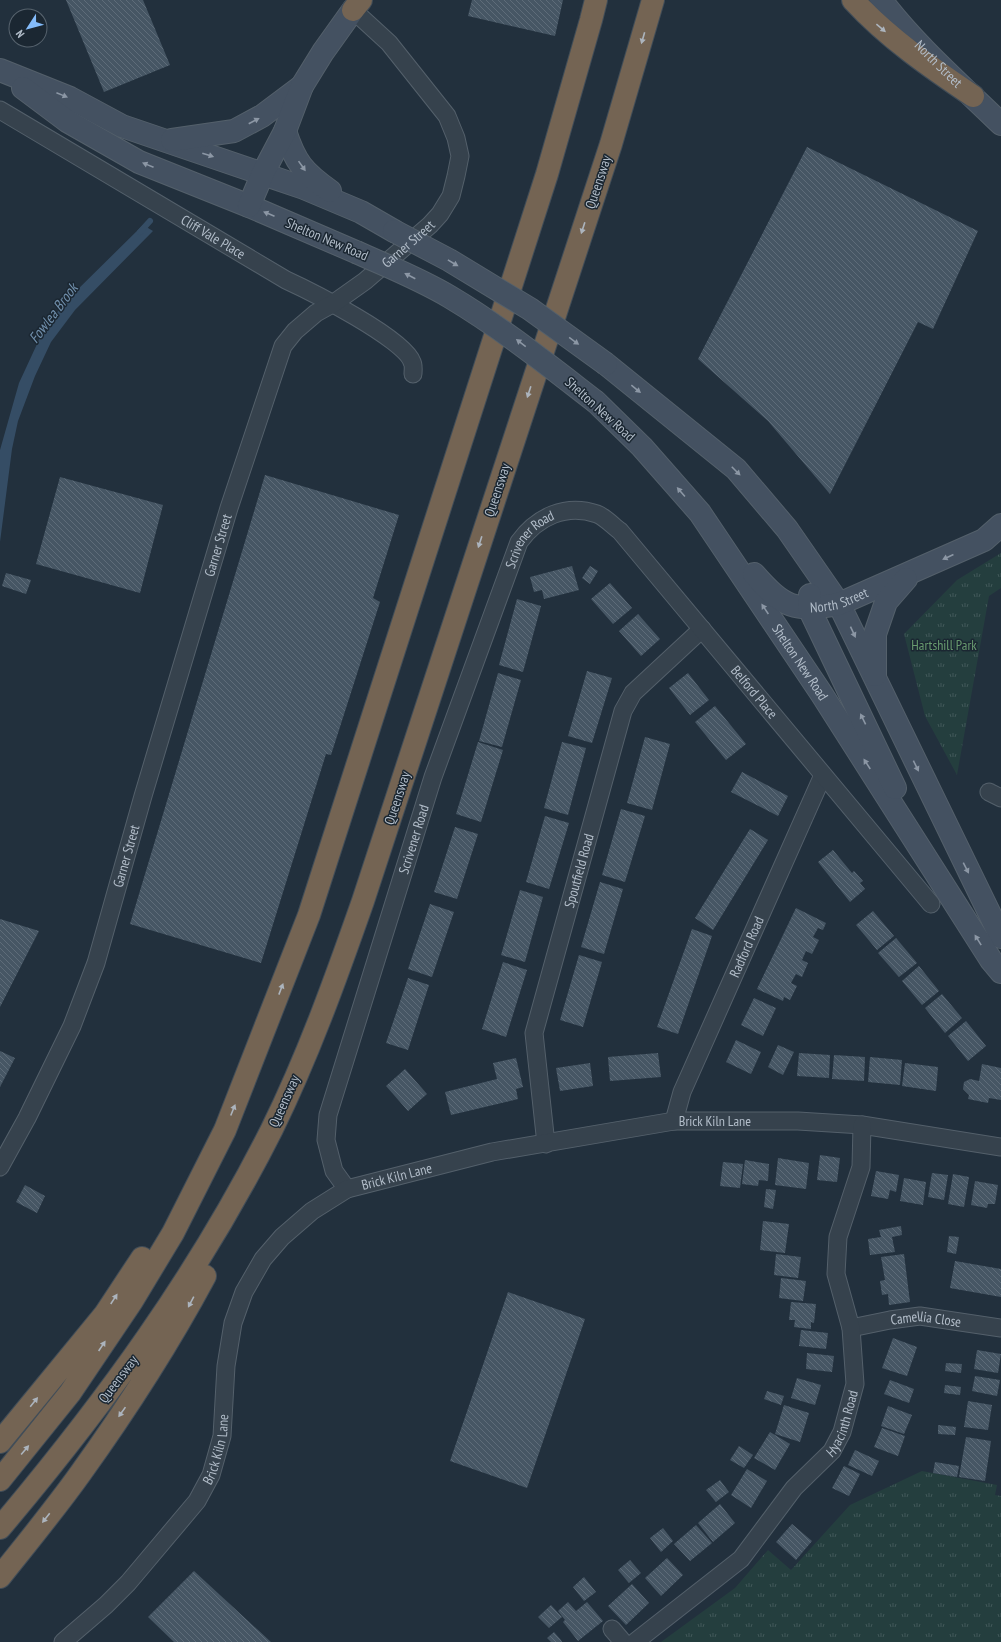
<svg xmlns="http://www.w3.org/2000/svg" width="1001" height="1642" font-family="'PT Sans Narrow',sans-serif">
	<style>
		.grass { fill: url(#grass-tufts) }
		.water { fill: #354d65 }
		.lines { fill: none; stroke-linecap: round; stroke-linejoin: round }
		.stream { stroke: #354d65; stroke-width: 6 }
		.building { fill: url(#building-back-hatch) }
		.street-casing { stroke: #54606b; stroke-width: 19 }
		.secondary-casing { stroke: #54606b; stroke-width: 24 }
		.highway-casing { stroke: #414d58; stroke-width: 24 }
		.street { stroke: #36424d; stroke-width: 17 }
		.secondary { stroke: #445161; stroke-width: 22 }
		.highway { stroke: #746453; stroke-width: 22 }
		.secondary-bridge-casing { stroke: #54606b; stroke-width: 24; stroke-linecap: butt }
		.secondary-bridge { stroke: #445161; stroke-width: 22 }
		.oneway { fill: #acb4bd }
		.oneway2 { fill: #8c97a5 }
		.labels { text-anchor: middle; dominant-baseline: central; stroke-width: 3; stroke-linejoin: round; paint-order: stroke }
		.street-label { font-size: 14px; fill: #b2bdc9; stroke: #1b2732 }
		.park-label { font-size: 14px; fill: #689b6f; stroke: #1b2732 }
		.water-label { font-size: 15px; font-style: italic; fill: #7190ad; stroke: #1b2732 }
	</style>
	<defs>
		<pattern id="grass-tufts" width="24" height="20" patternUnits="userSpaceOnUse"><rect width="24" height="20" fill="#243e3e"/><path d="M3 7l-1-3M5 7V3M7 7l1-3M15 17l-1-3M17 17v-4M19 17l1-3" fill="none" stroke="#415859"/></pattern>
		<pattern id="building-back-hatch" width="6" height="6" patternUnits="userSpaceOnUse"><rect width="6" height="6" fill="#465664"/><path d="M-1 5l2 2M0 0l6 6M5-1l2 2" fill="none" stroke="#5e6c79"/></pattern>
	</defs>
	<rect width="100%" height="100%" fill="#22303d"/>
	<!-- grass -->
	<path class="grass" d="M 1001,553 L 1001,588 L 989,596 L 957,775 L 925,716 L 904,634 L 957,580 Z
		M 922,1471 L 997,1485 L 995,1495 L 1001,1496 L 1001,1642 L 661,1642 L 735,1588 L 768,1550 L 791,1570 L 850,1505 Z"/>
	<!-- water -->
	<path class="water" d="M 143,225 L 153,231 L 75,310 L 51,342 L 35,376 L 18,421 L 12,449 L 0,542 L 0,450 L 19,383 L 44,329 L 67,300 Z"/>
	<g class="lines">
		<!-- stream -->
		<path class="stream" d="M 140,232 L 150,221"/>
	</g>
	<!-- building -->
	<path class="building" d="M 66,0 L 143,0 L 170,65 L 104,92 Z
		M 472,0 L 563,0 L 555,36 L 468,16 Z
		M 807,147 L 978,231 L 933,329 L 918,322 L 830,494 L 768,421 L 698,359 Z
		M 265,475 L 399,515 L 373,598 L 380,602 L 331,755 L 326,754 L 261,963 L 130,924 Z
		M 60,477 L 163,505 L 140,593 L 36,564 Z
		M 572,566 L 579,590 L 544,599 L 542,590 L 534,592 L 530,577 Z
		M 590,566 L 598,571 L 590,584 L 582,578 Z
		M 6,573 L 31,580 L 26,594 L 2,586 Z
		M 610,583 L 632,608 L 613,624 L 591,599 Z
		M 517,599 L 541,606 L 523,672 L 499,665 Z
		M 638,614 L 660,639 L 641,656 L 619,631 Z
		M 587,671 L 612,678 L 592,743 L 568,736 Z
		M 498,673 L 521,680 L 502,747 L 479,741 Z
		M 688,673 L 709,700 L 690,715 L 669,688 Z
		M 715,706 L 746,744 L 726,760 L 695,722 Z
		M 645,737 L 670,744 L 652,810 L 627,803 Z
		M 478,742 L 503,750 L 481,822 L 456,814 Z
		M 562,742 L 586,748 L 568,815 L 544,808 Z
		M 742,772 L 788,796 L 778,816 L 731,792 Z
		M 621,809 L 645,816 L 625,882 L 602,875 Z
		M 545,816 L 569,823 L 549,889 L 526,882 Z
		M 455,827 L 478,834 L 457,899 L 434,892 Z
		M 750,829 L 768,840 L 713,930 L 695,918 Z
		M 833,850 L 852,873 L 854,871 L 863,881 L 860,883 L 865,889 L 850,902 L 818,862 Z
		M 600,882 L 623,889 L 604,954 L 581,947 Z
		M 520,890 L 543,897 L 525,962 L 501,955 Z
		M 430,904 L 454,912 L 432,977 L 408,969 Z
		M 796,908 L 826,923 L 823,930 L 818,928 L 813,937 L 819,940 L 812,954 L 806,951 L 802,960 L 808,963 L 802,977 L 796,974 L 791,983 L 797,986 L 790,1000 L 784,997 L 783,1001 L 757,989 Z
		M 873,911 L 894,936 L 877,950 L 856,925 Z
		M 0,919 L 39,931 L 0,1007 Z
		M 692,929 L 712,936 L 678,1034 L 657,1027 Z
		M 896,938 L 917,963 L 899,977 L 878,953 Z
		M 579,955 L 602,962 L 583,1027 L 560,1020 Z
		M 503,962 L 527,970 L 506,1037 L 482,1029 Z
		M 919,966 L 939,991 L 922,1005 L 902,981 Z
		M 408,978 L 429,985 L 408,1050 L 386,1043 Z
		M 942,994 L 962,1018 L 945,1033 L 925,1008 Z
		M 754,998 L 776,1008 L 763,1036 L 741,1025 Z
		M 966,1021 L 986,1046 L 968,1061 L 948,1036 Z
		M 736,1040 L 761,1052 L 751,1074 L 726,1062 Z
		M 778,1045 L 794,1052 L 783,1075 L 768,1067 Z
		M 0,1051 L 15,1058 L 0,1087 Z
		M 658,1053 L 661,1077 L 610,1081 L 608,1057 Z
		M 799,1053 L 830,1055 L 829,1078 L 797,1076 Z
		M 834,1055 L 865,1057 L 864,1081 L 832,1079 Z
		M 870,1057 L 902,1060 L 900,1085 L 868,1082 Z
		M 516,1058 L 523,1087 L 516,1089 L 518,1099 L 451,1115 L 445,1092 L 497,1079 L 493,1063 Z
		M 590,1063 L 593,1086 L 560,1091 L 556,1068 Z
		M 905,1063 L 938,1067 L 936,1091 L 902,1086 Z
		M 982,1064 L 1001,1068 L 1001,1100 L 989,1098 L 988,1103 L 968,1099 L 969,1095 L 963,1089 L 964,1082 L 970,1079 L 979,1081 Z
		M 405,1069 L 427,1094 L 408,1111 L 386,1086 Z
		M 820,1155 L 840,1158 L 837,1182 L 817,1180 Z
		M 778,1158 L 809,1163 L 806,1189 L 775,1185 Z
		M 745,1160 L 769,1164 L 768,1181 L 759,1180 L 758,1186 L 742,1184 Z
		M 723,1162 L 743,1164 L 740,1188 L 720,1186 Z
		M 876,1171 L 899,1175 L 896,1192 L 890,1190 L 888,1199 L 871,1196 Z
		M 932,1173 L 948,1175 L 944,1200 L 928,1197 Z
		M 953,1174 L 969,1177 L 964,1207 L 948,1204 Z
		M 904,1178 L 926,1182 L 923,1205 L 900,1201 Z
		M 975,1181 L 998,1185 L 995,1204 L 988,1204 L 987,1208 L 971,1205 Z
		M 25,1185 L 45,1196 L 37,1213 L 16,1202 Z
		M 766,1189 L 776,1190 L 773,1209 L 764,1207 Z
		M 763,1221 L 789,1224 L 785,1253 L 760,1250 Z
		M 901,1226 L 902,1235 L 892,1237 L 895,1252 L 870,1255 L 868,1239 L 881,1237 L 879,1230 Z
		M 949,1236 L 959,1237 L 956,1254 L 947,1252 Z
		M 776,1254 L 801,1257 L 798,1278 L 774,1275 Z
		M 904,1254 L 910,1302 L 889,1305 L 888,1294 L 882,1295 L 880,1281 L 885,1280 L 881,1257 Z
		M 955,1261 L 1001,1269 L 1001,1297 L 950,1288 Z
		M 781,1278 L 806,1281 L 803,1301 L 779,1298 Z
		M 508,1292 L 585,1319 L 527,1488 L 450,1461 Z
		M 791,1302 L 816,1304 L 814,1323 L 811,1322 L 811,1329 L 794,1327 L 795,1320 L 789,1320 Z
		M 801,1330 L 828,1333 L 826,1349 L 799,1346 Z
		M 893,1338 L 917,1347 L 907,1376 L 882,1368 Z
		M 977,1350 L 1001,1354 L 998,1373 L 974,1369 Z
		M 807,1353 L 834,1356 L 832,1372 L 806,1369 Z
		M 946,1363 L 962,1364 L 961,1373 L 945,1371 Z
		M 975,1376 L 1000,1380 L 997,1396 L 972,1391 Z
		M 797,1378 L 821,1385 L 815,1405 L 791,1398 Z
		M 890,1380 L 914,1389 L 909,1403 L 884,1394 Z
		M 945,1385 L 961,1387 L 960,1395 L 944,1393 Z
		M 767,1391 L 784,1396 L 781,1405 L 764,1399 Z
		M 968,1401 L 992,1405 L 988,1430 L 964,1427 Z
		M 784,1405 L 809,1413 L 800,1442 L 775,1434 Z
		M 888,1406 L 912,1415 L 904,1434 L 881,1426 Z
		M 938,1425 L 956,1427 L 955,1435 L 938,1434 Z
		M 882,1428 L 905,1436 L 898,1456 L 874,1447 Z
		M 770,1432 L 790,1444 L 775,1470 L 754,1458 Z
		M 966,1437 L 991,1441 L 985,1481 L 959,1477 Z
		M 739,1446 L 753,1455 L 744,1468 L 730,1460 Z
		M 855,1450 L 879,1461 L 872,1476 L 848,1465 Z
		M 935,1462 L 959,1466 L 957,1477 L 933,1473 Z
		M 844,1466 L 860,1474 L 849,1496 L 832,1488 Z
		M 747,1469 L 767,1481 L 751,1508 L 731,1495 Z
		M 720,1480 L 729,1492 L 716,1502 L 706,1490 Z
		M 720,1504 L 735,1523 L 713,1542 L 698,1523 Z
		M 792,1524 L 812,1541 L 796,1560 L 776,1542 Z
		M 696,1525 L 712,1543 L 690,1561 L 674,1544 Z
		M 663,1528 L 673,1541 L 661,1552 L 650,1538 Z
		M 667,1558 L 683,1575 L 661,1596 L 645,1578 Z
		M 630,1560 L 641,1573 L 629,1583 L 618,1570 Z
		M 194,1571 L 271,1642 L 174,1642 L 148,1617 Z
		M 584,1577 L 596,1592 L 584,1601 L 573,1587 Z
		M 632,1584 L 649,1603 L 626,1625 L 608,1606 Z
		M 568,1602 L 576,1611 L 587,1602 L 603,1621 L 578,1641 L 563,1622 L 565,1620 L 558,1611 Z
		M 551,1605 L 562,1617 L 549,1628 L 538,1617 Z
		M 554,1632 L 561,1640 L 562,1642 L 551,1642 L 547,1638 Z"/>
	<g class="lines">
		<defs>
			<g id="street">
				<path id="s1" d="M 0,110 L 286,280 C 310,291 405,339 412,362 C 414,365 413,371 413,374"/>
				<path d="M 989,792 L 1001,798"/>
				<path id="s2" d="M 674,1121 L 682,1092 L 823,775"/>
				<path id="s3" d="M 546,1144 L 534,1033 L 623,711 L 633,693 L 702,629"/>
				<path id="s4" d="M 0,1167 L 27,1118 L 72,1026 L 96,963 L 143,796 L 229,508 L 283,346 L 295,331 L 316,313 L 334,303 L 365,281 L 430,225 L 440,214 L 451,196 L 456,176 L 460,156 L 456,138 L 447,116 L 389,43 L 353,10"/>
				<path id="s5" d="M 347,1189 L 334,1171 L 326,1140 L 328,1115 L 433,777 L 519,542 C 537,517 566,503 597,514 C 605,517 613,526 620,531 L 931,904"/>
				<path id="s6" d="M 851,1328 L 890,1320 L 920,1316 L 1001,1328"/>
				<path d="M 612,1629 L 623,1642"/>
				<path id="s7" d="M 63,1642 L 106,1605 L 128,1583 L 197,1501 L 211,1475 L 222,1436 L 226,1366 L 233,1323 L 244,1292 L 263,1259 L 282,1237 L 312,1211 L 347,1189 L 492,1152 L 674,1121 L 798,1121 L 862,1125 L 1001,1147"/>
				<path id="s8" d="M 635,1642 L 741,1559 L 794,1488 L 832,1451 L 842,1432 L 855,1384 L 851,1328 L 836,1274 L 838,1237 L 861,1167 L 862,1125"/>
			</g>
			<g id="secondary">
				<path id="s9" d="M 881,0 C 916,46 960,84 1001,124"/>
				<path d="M 0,70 L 70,98 L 122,126 L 304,188 L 361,212 L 394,231"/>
				<path d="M 23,88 L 67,121 L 139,162 L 249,206 L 356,252"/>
				<path d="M 285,131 C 295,162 303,172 330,191"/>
				<path d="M 172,140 L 234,131 L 262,116 L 302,86"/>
				<path d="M 249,206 L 263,173 L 285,131 L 302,86 L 323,52 L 353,10"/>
				<path d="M 606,364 L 736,469 L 787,529 L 839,604 L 1001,937"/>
				<path id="s10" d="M 596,402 L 642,447 L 700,513 L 821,693 L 991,960 L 1001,972"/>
				<path id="s11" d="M 754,574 C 784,608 794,612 839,604 L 984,540 L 1001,525"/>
				<path d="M 810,595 L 809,608 L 895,788"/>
				<path d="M 875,675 L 875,634 L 886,602 L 906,579"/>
			</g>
			<path id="highway" d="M 853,0 C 888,38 930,67 973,96
				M 353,10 L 361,0
				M 0,1442 L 105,1314 L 142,1258
				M 0,1480 L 70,1393 L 132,1301 L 173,1233 L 225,1130 L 309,915 L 547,174 L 591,20 L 596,0
				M 0,1528 C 106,1402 198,1276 272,1129 C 308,1056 336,978 363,901 L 611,144 L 653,0
				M 0,1577 C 27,1543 55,1509 80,1474 C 126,1410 168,1345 205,1276"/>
		</defs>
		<!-- street casing -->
		<use href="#street" class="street-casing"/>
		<!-- secondary casing -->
		<use href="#secondary" class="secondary-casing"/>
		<!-- highway casing -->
		<use href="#highway" class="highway-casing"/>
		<!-- street -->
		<use href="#street" class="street"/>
		<!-- secondary -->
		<use href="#secondary" class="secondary"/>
		<!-- highway -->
		<use href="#highway" class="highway"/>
		<defs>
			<path id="secondary-bridge" d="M 394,231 L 449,260 L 530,309 L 606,364
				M 356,252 C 387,266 420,279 450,297 C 502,328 548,365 596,402"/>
		</defs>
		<!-- secondary-bridge casing -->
		<use href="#secondary-bridge" class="secondary-bridge-casing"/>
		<!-- secondary-bridge -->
		<use href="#secondary-bridge" class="secondary-bridge"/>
	</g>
	<!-- one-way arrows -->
	<defs><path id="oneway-solid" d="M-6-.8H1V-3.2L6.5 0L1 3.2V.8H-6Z"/></defs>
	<g class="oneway">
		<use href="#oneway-solid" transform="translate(881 28) rotate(40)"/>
		<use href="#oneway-solid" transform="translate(643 38) rotate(106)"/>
		<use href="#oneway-solid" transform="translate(583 228) rotate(108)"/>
		<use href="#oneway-solid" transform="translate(529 392) rotate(108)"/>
		<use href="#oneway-solid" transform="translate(480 542) rotate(108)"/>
		<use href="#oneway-solid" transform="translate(281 989) rotate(-69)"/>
		<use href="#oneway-solid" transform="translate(233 1110) rotate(-68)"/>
		<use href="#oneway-solid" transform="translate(114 1299) rotate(-57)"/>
		<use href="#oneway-solid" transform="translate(191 1302) rotate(118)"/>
		<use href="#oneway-solid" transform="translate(102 1346) rotate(-56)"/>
		<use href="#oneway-solid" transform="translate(34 1402) rotate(-51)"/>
		<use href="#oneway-solid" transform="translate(122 1412) rotate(125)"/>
		<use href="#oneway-solid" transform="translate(25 1450) rotate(-50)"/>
		<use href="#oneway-solid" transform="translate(46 1518) rotate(128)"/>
	</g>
	<g class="oneway2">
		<use href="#oneway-solid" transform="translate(62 95) rotate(22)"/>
		<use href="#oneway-solid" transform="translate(254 121) rotate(-28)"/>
		<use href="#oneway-solid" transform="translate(208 155) rotate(18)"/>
		<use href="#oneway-solid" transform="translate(148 165) rotate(-158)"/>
		<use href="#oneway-solid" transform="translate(302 166) rotate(55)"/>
		<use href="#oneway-solid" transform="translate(269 214) rotate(-157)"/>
		<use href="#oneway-solid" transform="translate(453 263) rotate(31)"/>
		<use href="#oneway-solid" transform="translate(410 276) rotate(-153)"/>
		<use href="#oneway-solid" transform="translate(574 341) rotate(36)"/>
		<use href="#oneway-solid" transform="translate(521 343) rotate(-142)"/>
		<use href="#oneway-solid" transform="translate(636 389) rotate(39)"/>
		<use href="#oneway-solid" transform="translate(736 471) rotate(45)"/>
		<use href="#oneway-solid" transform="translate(681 492) rotate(-131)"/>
		<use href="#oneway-solid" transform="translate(948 557) rotate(155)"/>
		<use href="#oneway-solid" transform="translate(765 609) rotate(-124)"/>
		<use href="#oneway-solid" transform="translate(853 632) rotate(65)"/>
		<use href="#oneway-solid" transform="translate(863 719) rotate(-116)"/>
		<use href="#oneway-solid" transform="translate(867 764) rotate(-123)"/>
		<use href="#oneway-solid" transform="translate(916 766) rotate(64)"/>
		<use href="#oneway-solid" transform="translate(966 868) rotate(63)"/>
		<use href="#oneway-solid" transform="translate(978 940) rotate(-122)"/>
	</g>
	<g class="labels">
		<!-- street labels -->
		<g class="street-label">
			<text stroke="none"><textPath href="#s9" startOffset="86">North Street</textPath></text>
			<text transform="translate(598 182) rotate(-72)">Queensway</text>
			<text stroke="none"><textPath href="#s1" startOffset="248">Cliff Vale Place</textPath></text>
			<text transform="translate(327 239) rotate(23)">Shelton New Road</text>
			<text stroke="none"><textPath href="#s4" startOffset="1033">Garner Street</textPath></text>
			<text transform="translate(600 409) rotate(42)">Shelton New Road</text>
			<text transform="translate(497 490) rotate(-72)">Queensway</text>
			<text stroke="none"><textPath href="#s5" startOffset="692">Scrivener Road</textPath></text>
			<text stroke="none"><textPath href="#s4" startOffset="661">Garner Street</textPath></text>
			<text stroke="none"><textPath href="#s11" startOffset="98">North Street</textPath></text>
			<text stroke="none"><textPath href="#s10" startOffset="332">Shelton New Road</textPath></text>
			<text stroke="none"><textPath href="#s5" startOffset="1011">Belford Place</textPath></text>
			<text transform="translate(397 798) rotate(-72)">Queensway</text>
			<text stroke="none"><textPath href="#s5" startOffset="368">Scrivener Road</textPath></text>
			<text stroke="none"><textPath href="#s4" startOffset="337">Garner Street</textPath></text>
			<text stroke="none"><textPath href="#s3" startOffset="280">Spoutfield Road</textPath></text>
			<text stroke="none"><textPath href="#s2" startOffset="189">Radford Road</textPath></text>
			<text transform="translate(284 1101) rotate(-66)">Queensway</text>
			<text stroke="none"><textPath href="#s7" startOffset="935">Brick Kiln Lane</textPath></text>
			<text stroke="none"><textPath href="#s7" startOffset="611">Brick Kiln Lane</textPath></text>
			<text stroke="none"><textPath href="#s6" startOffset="76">Camellia Close</textPath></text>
			<text transform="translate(118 1379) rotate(-53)">Queensway</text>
			<text stroke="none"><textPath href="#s8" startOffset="306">Hyacinth Road</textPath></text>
			<text stroke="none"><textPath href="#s7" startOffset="251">Brick Kiln Lane</textPath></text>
		</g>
		<!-- park labels -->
		<g class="park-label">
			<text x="944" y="645">Hartshill Park</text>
		</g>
		<!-- water labels -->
		<g class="water-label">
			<text transform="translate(53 313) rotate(-53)">Fowlea Brook</text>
		</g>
	</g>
	<!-- north arrow -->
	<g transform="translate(28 28) rotate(234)"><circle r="19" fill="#1b2732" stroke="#57636e"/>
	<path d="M0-3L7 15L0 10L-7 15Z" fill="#84bcfb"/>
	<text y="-6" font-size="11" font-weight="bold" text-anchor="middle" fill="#b2bdc9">N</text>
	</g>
</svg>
